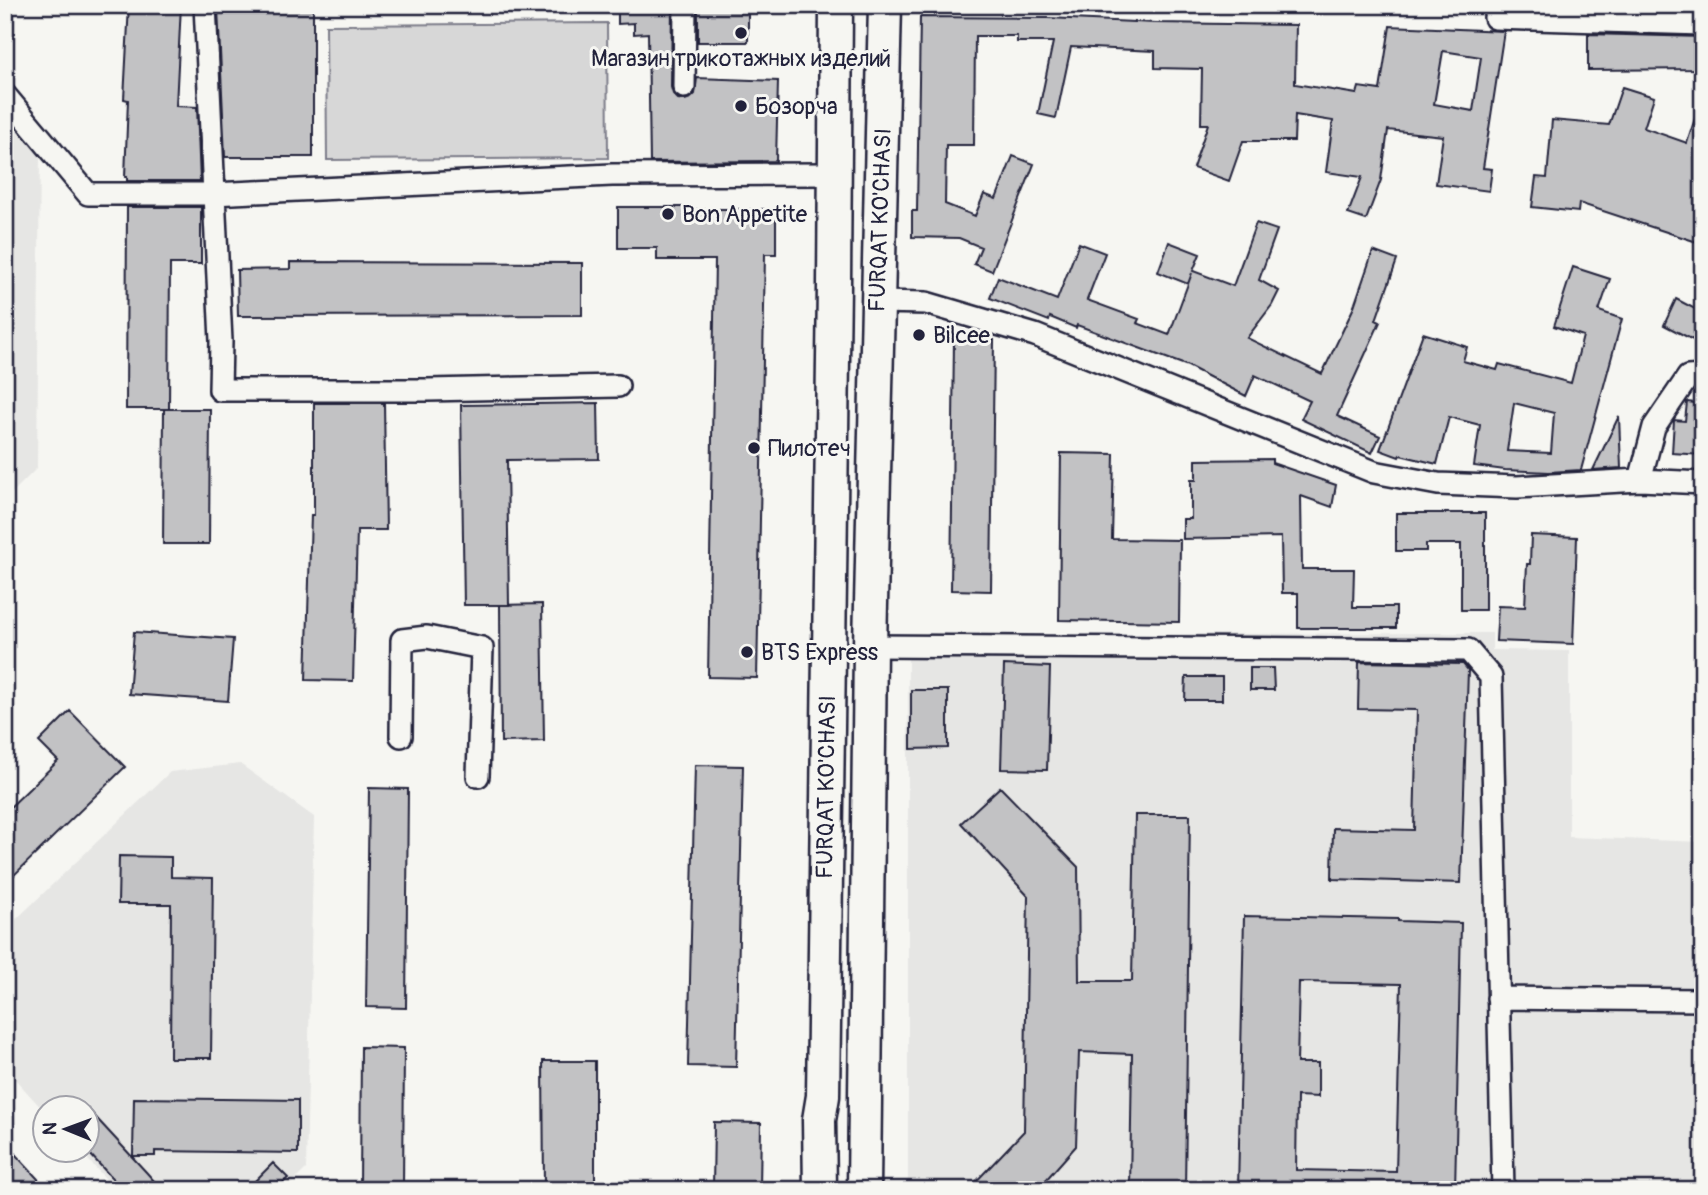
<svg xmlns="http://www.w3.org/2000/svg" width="1708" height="1195" font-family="Pangolin,sans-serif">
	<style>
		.built { fill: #e6e6e4 }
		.green { fill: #d7d7d7; stroke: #7c7c89; stroke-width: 2 }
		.building { fill: #c2c2c4; stroke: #22223b; stroke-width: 2; fill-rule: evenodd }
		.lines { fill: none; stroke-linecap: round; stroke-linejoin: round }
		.street-casing { stroke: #22223b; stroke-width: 26 }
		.secondary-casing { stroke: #22223b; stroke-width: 37 }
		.street { stroke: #f6f6f2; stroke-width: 21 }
		.secondary { stroke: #f6f6f2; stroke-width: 32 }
		.poi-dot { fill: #22223b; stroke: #f6f6f2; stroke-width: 2.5 }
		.labels { text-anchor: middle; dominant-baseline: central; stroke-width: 6; stroke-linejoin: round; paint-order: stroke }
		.poi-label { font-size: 23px; fill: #22223b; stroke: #f6f6f2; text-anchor: start }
		.street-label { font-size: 23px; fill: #22223b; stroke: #f6f6f2 }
	</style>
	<rect width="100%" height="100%" fill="#f6f6f2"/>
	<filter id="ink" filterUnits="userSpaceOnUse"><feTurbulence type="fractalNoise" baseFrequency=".0143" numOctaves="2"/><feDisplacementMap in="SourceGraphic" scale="14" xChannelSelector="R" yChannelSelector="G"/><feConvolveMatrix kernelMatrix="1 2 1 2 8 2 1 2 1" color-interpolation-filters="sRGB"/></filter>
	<g filter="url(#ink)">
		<!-- built -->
		<path class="built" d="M 5,119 L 40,154 L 37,468 L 5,500 Z
			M 1492,633 L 1492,650 L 1569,651 L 1569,837 L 1703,842 L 1703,1190 L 908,1190 L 908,635 Z
			M 240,764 L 314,817 L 306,1169 L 285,1190 L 116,1190 L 79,1150 L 88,1150 L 88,1108 L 46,1108 L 45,1112 L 5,1068 L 5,930 L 170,772 Z"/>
		<!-- green -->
		<path class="green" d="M 607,23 L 608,158 L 327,160 L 326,25 Z"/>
		<!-- building -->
		<path class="building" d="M 129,5 L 181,5 L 176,106 L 197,107 L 200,181 L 127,181 L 127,177 L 125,177 L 128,100 L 124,99 Z
			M 618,5 L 672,5 L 671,87 L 673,94 L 678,99 L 685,100 L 691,98 L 695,94 L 697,78 L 778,81 L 776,161 L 650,162 L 648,33 L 634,34 L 634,23 L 618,24 Z
			M 698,5 L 748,5 L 748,42 L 698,42 Z
			M 218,8 L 313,8 L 313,157 L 225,157 Z
			M 920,17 L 1048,18 L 1156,23 L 1296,25 L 1295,84 L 1357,94 L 1359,87 L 1380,90 L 1390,26 L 1504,31 L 1483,168 L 1492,169 L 1489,191 L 1436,184 L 1443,136 L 1388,130 L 1381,180 L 1366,220 L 1348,214 L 1362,177 L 1326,172 L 1333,121 L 1295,115 L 1294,141 L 1243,141 L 1229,181 L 1193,168 L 1208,124 L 1201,124 L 1202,69 L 1155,68 L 1155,51 L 1071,47 L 1056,118 L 1038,114 L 1053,42 L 1017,42 L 1017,36 L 975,36 L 974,145 L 946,145 L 945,204 L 975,216 L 984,194 L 996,199 L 1013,156 L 1034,164 L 992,271 L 974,264 L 981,247 L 959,238 L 912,237 L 912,211 L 917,211 ZM 1443,51 L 1481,57 L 1473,111 L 1434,104 Z
			M 1588,34 L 1703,37 L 1703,69 L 1588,70 Z
			M 1622,87 L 1654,97 L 1644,128 L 1687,143 L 1699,106 L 1703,107 L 1703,244 L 1579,203 L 1578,212 L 1532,207 L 1536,177 L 1547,178 L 1552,120 L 1609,125 Z
			M 127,207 L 201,207 L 201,264 L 170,264 L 169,409 L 126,409 Z
			M 618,207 L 685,207 L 685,209 L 776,209 L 776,254 L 765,254 L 757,678 L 708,677 L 715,260 L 657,260 L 657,248 L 618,248 Z
			M 1256,223 L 1277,230 L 1259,280 L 1279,291 L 1272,305 L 1247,338 L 1322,374 L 1353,309 L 1373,251 L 1397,260 L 1376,320 L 1380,322 L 1337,416 L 1380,436 L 1372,453 L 1301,419 L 1310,401 L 1255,375 L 1246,396 L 1188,366 L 1077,325 L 1076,328 L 1050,317 L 1049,321 L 990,298 L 998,277 L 1057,300 L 1079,243 L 1105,253 L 1087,300 L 1139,319 L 1137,323 L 1169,335 L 1192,273 L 1188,284 L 1158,272 L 1169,242 L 1200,254 L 1193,271 L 1233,286 Z
			M 290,262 L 582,263 L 582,315 L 238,316 L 237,270 L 290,269 Z
			M 1573,267 L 1610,279 L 1599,311 L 1622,319 L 1581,470 L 1549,472 L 1505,470 L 1474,466 L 1480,425 L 1449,417 L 1437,464 L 1400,455 L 1399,457 L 1380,450 L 1423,333 L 1467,347 L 1463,361 L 1497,370 L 1499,364 L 1571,383 L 1583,336 L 1554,326 ZM 1514,403 L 1554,413 L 1551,453 L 1507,451 Z
			M 1676,299 L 1703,313 L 1703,345 L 1664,325 Z
			M 954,340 L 994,340 L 991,591 L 951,590 Z
			M 1687,402 L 1703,404 L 1703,455 L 1672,453 L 1674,420 L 1685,421 Z
			M 314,403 L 384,403 L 386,530 L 357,530 L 353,681 L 306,680 L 311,515 L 314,515 Z
			M 598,403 L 599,459 L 507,460 L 509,605 L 464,605 L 461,405 Z
			M 164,409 L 210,409 L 209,544 L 163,544 Z
			M 1619,416 L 1621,468 L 1593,470 Z
			M 1061,453 L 1114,454 L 1112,539 L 1180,540 L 1179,622 L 1059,620 Z
			M 1272,459 L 1272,463 L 1336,485 L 1332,507 L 1301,496 L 1302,569 L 1354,569 L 1353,607 L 1396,607 L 1396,628 L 1298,628 L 1298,593 L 1282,593 L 1281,537 L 1183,539 L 1183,519 L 1191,519 L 1191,480 L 1196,480 L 1196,460 Z
			M 1396,513 L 1485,513 L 1485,610 L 1461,610 L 1461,544 L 1426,544 L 1426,551 L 1396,551 Z
			M 1531,535 L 1577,537 L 1573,644 L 1496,641 L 1498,606 L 1525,607 L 1527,564 L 1530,564 Z
			M 542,604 L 544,741 L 501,742 L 500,605 Z
			M 134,632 L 233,639 L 228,701 L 129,694 Z
			M 1359,662 L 1463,664 L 1468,670 L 1461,883 L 1332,879 L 1333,828 L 1414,830 L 1417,710 L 1358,709 Z
			M 1004,665 L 1050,667 L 1047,770 L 1001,769 Z
			M 1250,668 L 1273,668 L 1274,690 L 1250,690 Z
			M 1186,677 L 1222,677 L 1222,700 L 1185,700 Z
			M 911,690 L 948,690 L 948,748 L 911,749 Z
			M 70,711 L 125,767 L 5,884 L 5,812 L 58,761 L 39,742 Z
			M 695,765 L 743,766 L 736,1067 L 688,1066 Z
			M 1000,787 L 1078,867 L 1079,981 L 1132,981 L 1135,815 L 1190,815 L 1185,1190 L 1130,1190 L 1132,1054 L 1079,1052 L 1076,1146 L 1037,1190 L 968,1190 L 1024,1131 L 1028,896 L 961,823 Z
			M 369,788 L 408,789 L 406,1008 L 366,1007 Z
			M 119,856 L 171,857 L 171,877 L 213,878 L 211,1058 L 170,1058 L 171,904 L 118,904 Z
			M 1244,916 L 1398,919 L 1398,921 L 1461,923 L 1455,1190 L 1238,1190 ZM 1299,982 L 1401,984 L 1396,1172 L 1296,1170 L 1297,1096 L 1318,1097 L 1318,1063 L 1297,1063 Z
			M 361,1047 L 404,1048 L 403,1189 L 360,1189 Z
			M 543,1061 L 595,1061 L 595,1189 L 544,1189 Z
			M 134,1098 L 298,1100 L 298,1153 L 155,1151 L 155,1156 L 133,1156 Z
			M 88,1109 L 147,1173 L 162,1190 L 123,1190 L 88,1152 Z
			M 714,1122 L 761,1123 L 760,1190 L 713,1190 Z
			M 5,1143 L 48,1190 L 5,1190 Z
			M 273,1163 L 288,1178 L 275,1190 L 246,1190 Z"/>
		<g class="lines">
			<defs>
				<path id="street" d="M 205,5 L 221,341 L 220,390 L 428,390 L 618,386
					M 1496,5 L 1495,18 L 1703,24
					M 684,87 L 685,5
					M 5,95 L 88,194 L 213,194 L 612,175 L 835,174
					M 877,302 L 926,303 L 1035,335 L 1374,472 L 1438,484 L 1517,487 L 1640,480 L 1703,483
					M 1640,480 L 1654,427 L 1688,377 L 1703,376
					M 870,646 L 1468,650 L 1491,677 L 1503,1190
					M 401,736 L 402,640 L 427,637 L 482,648 L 478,776
					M 1498,998 L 1703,1000"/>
				<path id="secondary" d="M 820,1190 L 819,1120 L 823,1096 L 834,285 L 836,5
					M 864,1190 L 870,646 L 885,5"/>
			</defs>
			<!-- street casing -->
			<use href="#street" class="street-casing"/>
			<!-- secondary casing -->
			<use href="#secondary" class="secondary-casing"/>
			<!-- street -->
			<use href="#street" class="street"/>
			<!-- secondary -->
			<use href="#secondary" class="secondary"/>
		</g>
	</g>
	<!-- markers -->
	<g class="poi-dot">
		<circle cx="741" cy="33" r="7"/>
		<circle cx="741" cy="106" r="7"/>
		<circle cx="668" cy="214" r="7"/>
		<circle cx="919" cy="335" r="7"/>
		<circle cx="754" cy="448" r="7"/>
		<circle cx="747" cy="652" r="7"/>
	</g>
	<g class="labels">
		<!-- poi labels -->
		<g class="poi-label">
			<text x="741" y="58" text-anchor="middle">Магазин трикотажных изделий</text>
			<text x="755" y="106">Бозорча</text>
			<text x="682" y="214">Bon Appetite</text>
			<text x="933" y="335">Bilcee</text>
			<text x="768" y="448">Пилотеч</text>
			<text x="761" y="652">BTS Express</text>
		</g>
		<!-- street labels -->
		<g class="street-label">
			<text transform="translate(880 220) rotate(-88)">FURQAT KO'CHASI</text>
			<text transform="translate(826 787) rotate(-89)">FURQAT KO'CHASI</text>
		</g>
	</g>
	<!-- margin -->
	<rect width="1708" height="1195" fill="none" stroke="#f6f6f2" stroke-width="28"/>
	<rect x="14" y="14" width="1680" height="1167" fill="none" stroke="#22223b" stroke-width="2.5" filter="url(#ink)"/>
	<!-- north arrow -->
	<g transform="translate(66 1129) rotate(271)"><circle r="33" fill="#f6f6f2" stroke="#a1a1a9" stroke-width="2"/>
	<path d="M0-5L12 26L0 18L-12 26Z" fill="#22223b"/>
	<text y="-10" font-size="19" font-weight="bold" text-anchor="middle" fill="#22223b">N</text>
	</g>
</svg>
